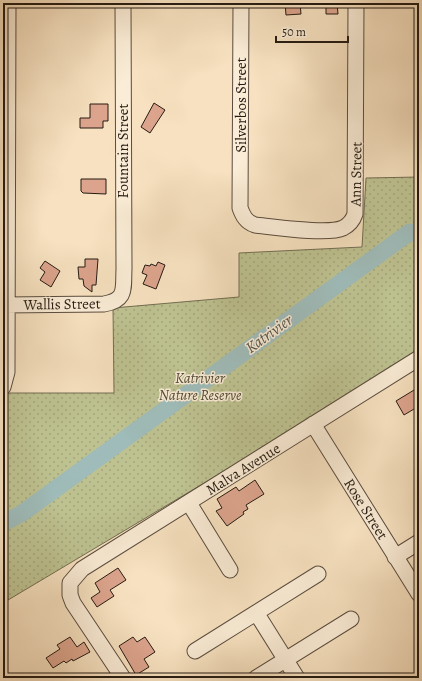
<svg xmlns="http://www.w3.org/2000/svg" width="422" height="681" font-family="Alegreya,serif">
	<style>
		.park { fill: url(#park-dots); stroke: #726e52 }
		.lines { fill: none; stroke-linecap: round; stroke-linejoin: round }
		.river { stroke: #9fbcba; stroke-width: 17 }
		.building { fill: #dca48d; stroke: #251b12 }
		.minor-casing { stroke: #5a4c3e; stroke-width: 17 }
		.minor { stroke: #faecd6; stroke-width: 15 }
		.labels { text-anchor: middle; dominant-baseline: central; stroke-width: 3; stroke-linejoin: round; paint-order: stroke }
		.street-label { font-size: 15px; fill: #251b12; stroke: #faecd6 }
		.park-label { font-size: 15px; font-style: italic; fill: #534d38; stroke: #faecd6 }
		.water-label { font-size: 16px; font-style: italic; fill: #50534d; stroke: #faecd6 }
	</style>
	<defs>
		<pattern id="park-dots" width="8" height="8" patternUnits="userSpaceOnUse"><rect width="8" height="8" fill="#bec291"/><path d="M2 2h.1M6 6h.1" fill="none" stroke="#a3a67c" stroke-width="1.8" stroke-linecap="round"/></pattern>
	</defs>
	<rect width="100%" height="100%" fill="#f7e1c0"/>
	<filter id="stains"><feTurbulence type="fractalNoise" baseFrequency=".005" numOctaves="4"/><feColorMatrix values="0 0 0 0 .2 0 0 0 0 .09 0 0 0 0 .02 0 0 0 .5 -.17"/></filter>
	<radialGradient id="worn" r=".72"><stop offset=".6" stop-color="#630" stop-opacity="0"/><stop offset="1" stop-color="#630" stop-opacity=".3"/></radialGradient>
	<!-- park -->
	<path class="park" d="M 419,177 L 419,355 L 3,603 L 5,393 L 114,393 L 113,308 L 239,297 L 239,253 L 362,247 L 366,178 Z"/>
	<g class="lines">
		<!-- river -->
		<path class="river" d="M 3,523 L 21,514 L 410,232 L 419,235"/>
	</g>
	<!-- building -->
	<path class="building" d="M 285,3 L 300,3 L 301,14 L 286,15 Z
		M 326,3 L 337,3 L 338,14 L 326,14 Z
		M 154,103 L 165,110 L 150,133 L 141,127 Z
		M 90,104 L 108,104 L 108,121 L 103,121 L 103,128 L 80,128 L 80,118 L 90,118 Z
		M 81,179 L 106,179 L 106,194 L 83,193 L 81,191 Z
		M 85,259 L 98,259 L 96,285 L 92,285 L 92,292 L 84,286 L 83,279 L 79,279 L 78,267 L 85,267 Z
		M 45,261 L 60,271 L 51,287 L 40,280 L 45,272 L 40,268 Z
		M 158,262 L 165,265 L 156,289 L 143,284 L 147,275 L 142,273 L 145,265 L 150,266 L 151,264 L 156,266 Z
		M 419,387 L 419,406 L 404,415 L 396,401 Z
		M 255,480 L 264,494 L 246,505 L 248,509 L 243,512 L 244,514 L 227,526 L 216,511 L 222,508 L 217,499 L 236,487 L 239,491 Z
		M 118,568 L 126,580 L 110,590 L 114,596 L 97,607 L 91,598 L 100,592 L 95,583 Z
		M 70,637 L 77,647 L 84,642 L 90,652 L 73,661 L 72,659 L 66,663 L 64,661 L 53,668 L 46,658 L 60,649 L 57,645 Z
		M 133,637 L 137,642 L 145,637 L 155,652 L 144,659 L 149,667 L 136,675 L 119,646 Z"/>
	<g class="lines">
		<defs>
			<path id="minor" d="M 241,3 L 240,208 C 243,216 246,222 255,225 C 274,227 328,235 343,228 C 349,225 353,220 355,214 L 356,3
				M 3,305 L 104,304 C 127,300 123,289 124,269 L 123,3
				M 3,387 L 7,372 L 8,3
				M 313,424 L 419,594
				M 189,503 L 230,570
				M 395,557 L 419,542
				M 257,614 L 297,678
				M 195,651 L 318,574
				M 123,678 L 73,603 L 70,595 L 70,583 L 82,569 L 419,358
				M 256,678 L 351,619"/>
		</defs>
		<!-- minor casing -->
		<use href="#minor" class="minor-casing"/>
		<!-- minor -->
		<use href="#minor" class="minor"/>
	</g>
	<g class="labels">
		<!-- street labels -->
		<g class="street-label">
			<text transform="translate(241 105) rotate(-90)">Silverbos Street</text>
			<text transform="translate(123 151) rotate(-90)">Fountain Street</text>
			<text transform="translate(356 174) rotate(-89)">Ann Street</text>
			<text transform="translate(62 304) rotate(-1)">Wallis Street</text>
			<text transform="translate(243 469) rotate(-32)">Malva Avenue</text>
			<text transform="translate(366 509) rotate(58)">Rose Street</text>
		</g>
		<!-- park labels -->
		<g class="park-label">
			<text x="200" y="378">Katrivier<tspan x="200" dy="17">Nature Reserve</tspan></text>
		</g>
		<!-- water labels -->
		<g class="water-label">
			<text transform="translate(269 334) rotate(-36)">Katrivier</text>
		</g>
	</g>
	<!-- margin -->
	<rect width="422" height="681" fill="none" stroke="#f7e1c0" stroke-width="16"/>
	<rect x="4" y="4" width="414" height="673" fill="none" stroke="#251b12" stroke-width="2"/>
	<rect x="8" y="8" width="406" height="665" fill="none" stroke="#251b12"/>
	<!-- scale -->
	<path d="M276 36v6h72v-6" fill="none" stroke="#251b12" stroke-width="2"/>
	<text x="282" y="36" font-size="12" fill="#251b12" stroke="#faecd6" stroke-width="3" paint-order="stroke">50 m</text>
	<rect width="100%" height="100%" filter="url(#stains)"/>
	<rect width="100%" height="100%" fill="url(#worn)"/>
</svg>
